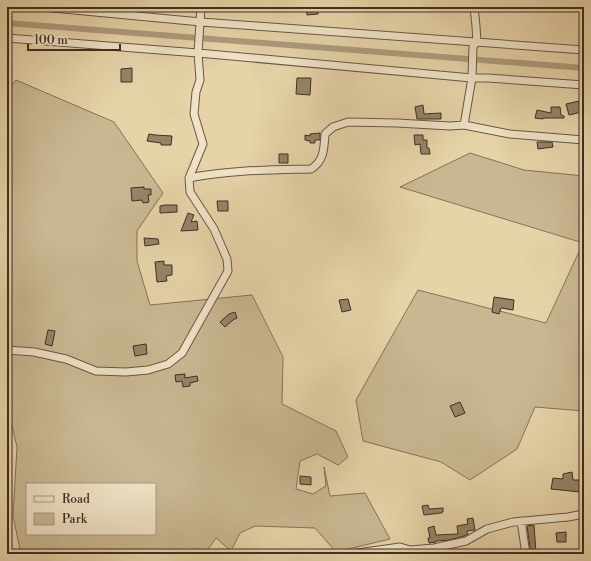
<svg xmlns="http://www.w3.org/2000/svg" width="591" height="561" font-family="'Libre Bodoni',serif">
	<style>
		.green { fill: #c9b791; stroke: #84735a; fill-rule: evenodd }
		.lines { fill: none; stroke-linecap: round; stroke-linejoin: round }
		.canal { stroke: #ad9b7b; stroke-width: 6 }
		.building { fill: #958468; stroke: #3e2f23 }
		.minor-casing { stroke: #685844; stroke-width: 9 }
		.minor { stroke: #efe2c6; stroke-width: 7 }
	</style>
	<rect width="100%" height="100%" fill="#e6d3a8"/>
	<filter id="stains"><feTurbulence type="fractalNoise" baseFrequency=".005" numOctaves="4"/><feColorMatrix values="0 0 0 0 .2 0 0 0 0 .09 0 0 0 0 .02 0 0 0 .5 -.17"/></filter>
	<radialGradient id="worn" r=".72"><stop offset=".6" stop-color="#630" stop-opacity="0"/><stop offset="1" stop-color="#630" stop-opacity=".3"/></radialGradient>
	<!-- green -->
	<path class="green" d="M 16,80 L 114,122 L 163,193 L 137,231 L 137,261 L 150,305 L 252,295 L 283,357 L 282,404 L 336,431 L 348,457 L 338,465 L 317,454 L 300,461 L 296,489 L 313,494 L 326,486 L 324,467 L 330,496 L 365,493 L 390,539 L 336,552 L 315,528 L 255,526 L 240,533 L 231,551 L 216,538 L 209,548 L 209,554 L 21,554 L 13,516 L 17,447 L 7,404 L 7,91 ZM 27,484 L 155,484 L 155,534 L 27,534 Z
		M 470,153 L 524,170 L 584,176 L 584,411 L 535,407 L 517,449 L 470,480 L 441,462 L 363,441 L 356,400 L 418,290 L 546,323 L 583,243 L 400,187 Z"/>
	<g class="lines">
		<!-- canal -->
		<path class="canal" d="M 7,23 L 584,68"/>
	</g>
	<!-- building -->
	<path class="building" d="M 306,7 L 318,7 L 318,14 L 307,15 Z
		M 132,68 L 132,82 L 121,82 L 121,69 Z
		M 297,78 L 311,78 L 310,95 L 296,94 Z
		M 579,101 L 582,112 L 569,115 L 566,104 Z
		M 423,105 L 424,114 L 441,113 L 441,119 L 417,119 L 415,107 Z
		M 551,107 L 560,107 L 561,115 L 564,116 L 564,118 L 543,118 L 543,119 L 535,118 L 537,110 L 551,113 Z
		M 320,133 L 320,140 L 315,140 L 315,143 L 310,143 L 310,141 L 305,140 L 305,135 L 310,136 L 310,134 Z
		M 149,134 L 155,135 L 172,136 L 171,145 L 161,145 L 161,143 L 147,141 Z
		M 414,135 L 423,135 L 423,140 L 427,140 L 427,148 L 429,148 L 430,154 L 421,154 L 420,144 L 415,145 Z
		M 537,142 L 552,142 L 553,147 L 538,149 Z
		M 279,154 L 288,154 L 288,163 L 279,163 Z
		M 144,187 L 144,189 L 151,189 L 151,195 L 148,195 L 149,202 L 143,203 L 142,200 L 132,201 L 131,188 Z
		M 217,201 L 228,201 L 228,211 L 218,211 Z
		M 165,205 L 177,205 L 177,212 L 160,213 L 160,206 Z
		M 188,213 L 194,215 L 191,222 L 197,221 L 198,230 L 181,231 Z
		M 144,238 L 158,239 L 159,244 L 145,246 Z
		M 164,261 L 164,265 L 172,265 L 172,275 L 166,276 L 167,281 L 157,282 L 155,262 Z
		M 494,297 L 514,300 L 513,310 L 501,308 L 499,314 L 492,312 Z
		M 348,299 L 351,310 L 342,312 L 339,300 Z
		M 235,312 L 237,318 L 233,320 L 225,327 L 220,322 L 229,314 Z
		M 48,330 L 55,331 L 52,346 L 45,344 Z
		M 146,344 L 147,354 L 135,356 L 133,346 Z
		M 185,374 L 185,378 L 197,376 L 198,381 L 190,383 L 190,386 L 183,387 L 182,381 L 176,382 L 175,375 Z
		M 460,402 L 465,413 L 455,417 L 450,406 Z
		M 572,472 L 573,480 L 579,480 L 580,492 L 551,489 L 553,478 L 563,479 L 563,474 Z
		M 300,476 L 311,477 L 311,485 L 300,484 Z
		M 428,505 L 429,509 L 443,508 L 443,512 L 441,513 L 424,515 L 422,506 Z
		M 473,518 L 475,530 L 467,531 L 468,534 L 464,536 L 449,540 L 436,541 L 436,542 L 429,543 L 428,538 L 430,538 L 428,528 L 434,526 L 436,535 L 458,534 L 457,526 L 468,524 L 467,519 Z
		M 534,525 L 536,553 L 531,554 L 527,526 Z
		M 566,532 L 566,542 L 557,542 L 556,533 Z"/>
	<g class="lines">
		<defs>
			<path id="minor" d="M 42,7 L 201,22 L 584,50
				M 7,38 L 198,53 L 472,78 L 488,78 L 584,85
				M 464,125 L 510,134 L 584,140
				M 189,178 C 229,170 270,170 311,169 C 324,161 324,149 325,134 L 333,127 L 348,122 L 397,123 L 450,126 L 464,125 L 472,78 L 473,46 L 477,42 L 476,26 L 474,7
				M 7,350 L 34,352 L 66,359 L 96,371 L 126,372 L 148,370 L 168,364 L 182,353 L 228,271 L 227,259 L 214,229 L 190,192 L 189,178 L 203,144 L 194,114 L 196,92 L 200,80 L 198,53 L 201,7
				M 521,521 L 526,554
				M 350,554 L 400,547 L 410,550 L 434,548 L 466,541 L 487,529 L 513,522 L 568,517 L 584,514"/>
		</defs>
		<!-- minor casing -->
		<use href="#minor" class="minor-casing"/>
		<!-- minor -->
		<use href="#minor" class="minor"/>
	</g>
	<!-- margin -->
	<rect width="591" height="561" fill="none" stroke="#e6d3a8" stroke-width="24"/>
	<rect x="8" y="8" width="575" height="545" fill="none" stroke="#3e2f23" stroke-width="2"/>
	<rect x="12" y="12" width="567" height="537" fill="none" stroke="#3e2f23"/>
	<!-- legend -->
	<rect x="26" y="483" width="130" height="52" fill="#efe2c6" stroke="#a89a85"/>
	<rect x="34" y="496" width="20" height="6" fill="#efe2c6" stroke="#a89a85"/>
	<text x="62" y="503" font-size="12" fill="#3e2f23">Road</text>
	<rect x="34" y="513" width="20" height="12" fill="#c9b791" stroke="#a89a85"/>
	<text x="62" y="523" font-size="12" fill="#3e2f23">Park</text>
	<!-- scale -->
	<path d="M28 44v6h92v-6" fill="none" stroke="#3e2f23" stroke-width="2"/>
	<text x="34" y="44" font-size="12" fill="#3e2f23" stroke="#efe2c6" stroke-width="3" paint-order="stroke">100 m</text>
	<rect width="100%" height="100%" filter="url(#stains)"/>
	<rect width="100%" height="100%" fill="url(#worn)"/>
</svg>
